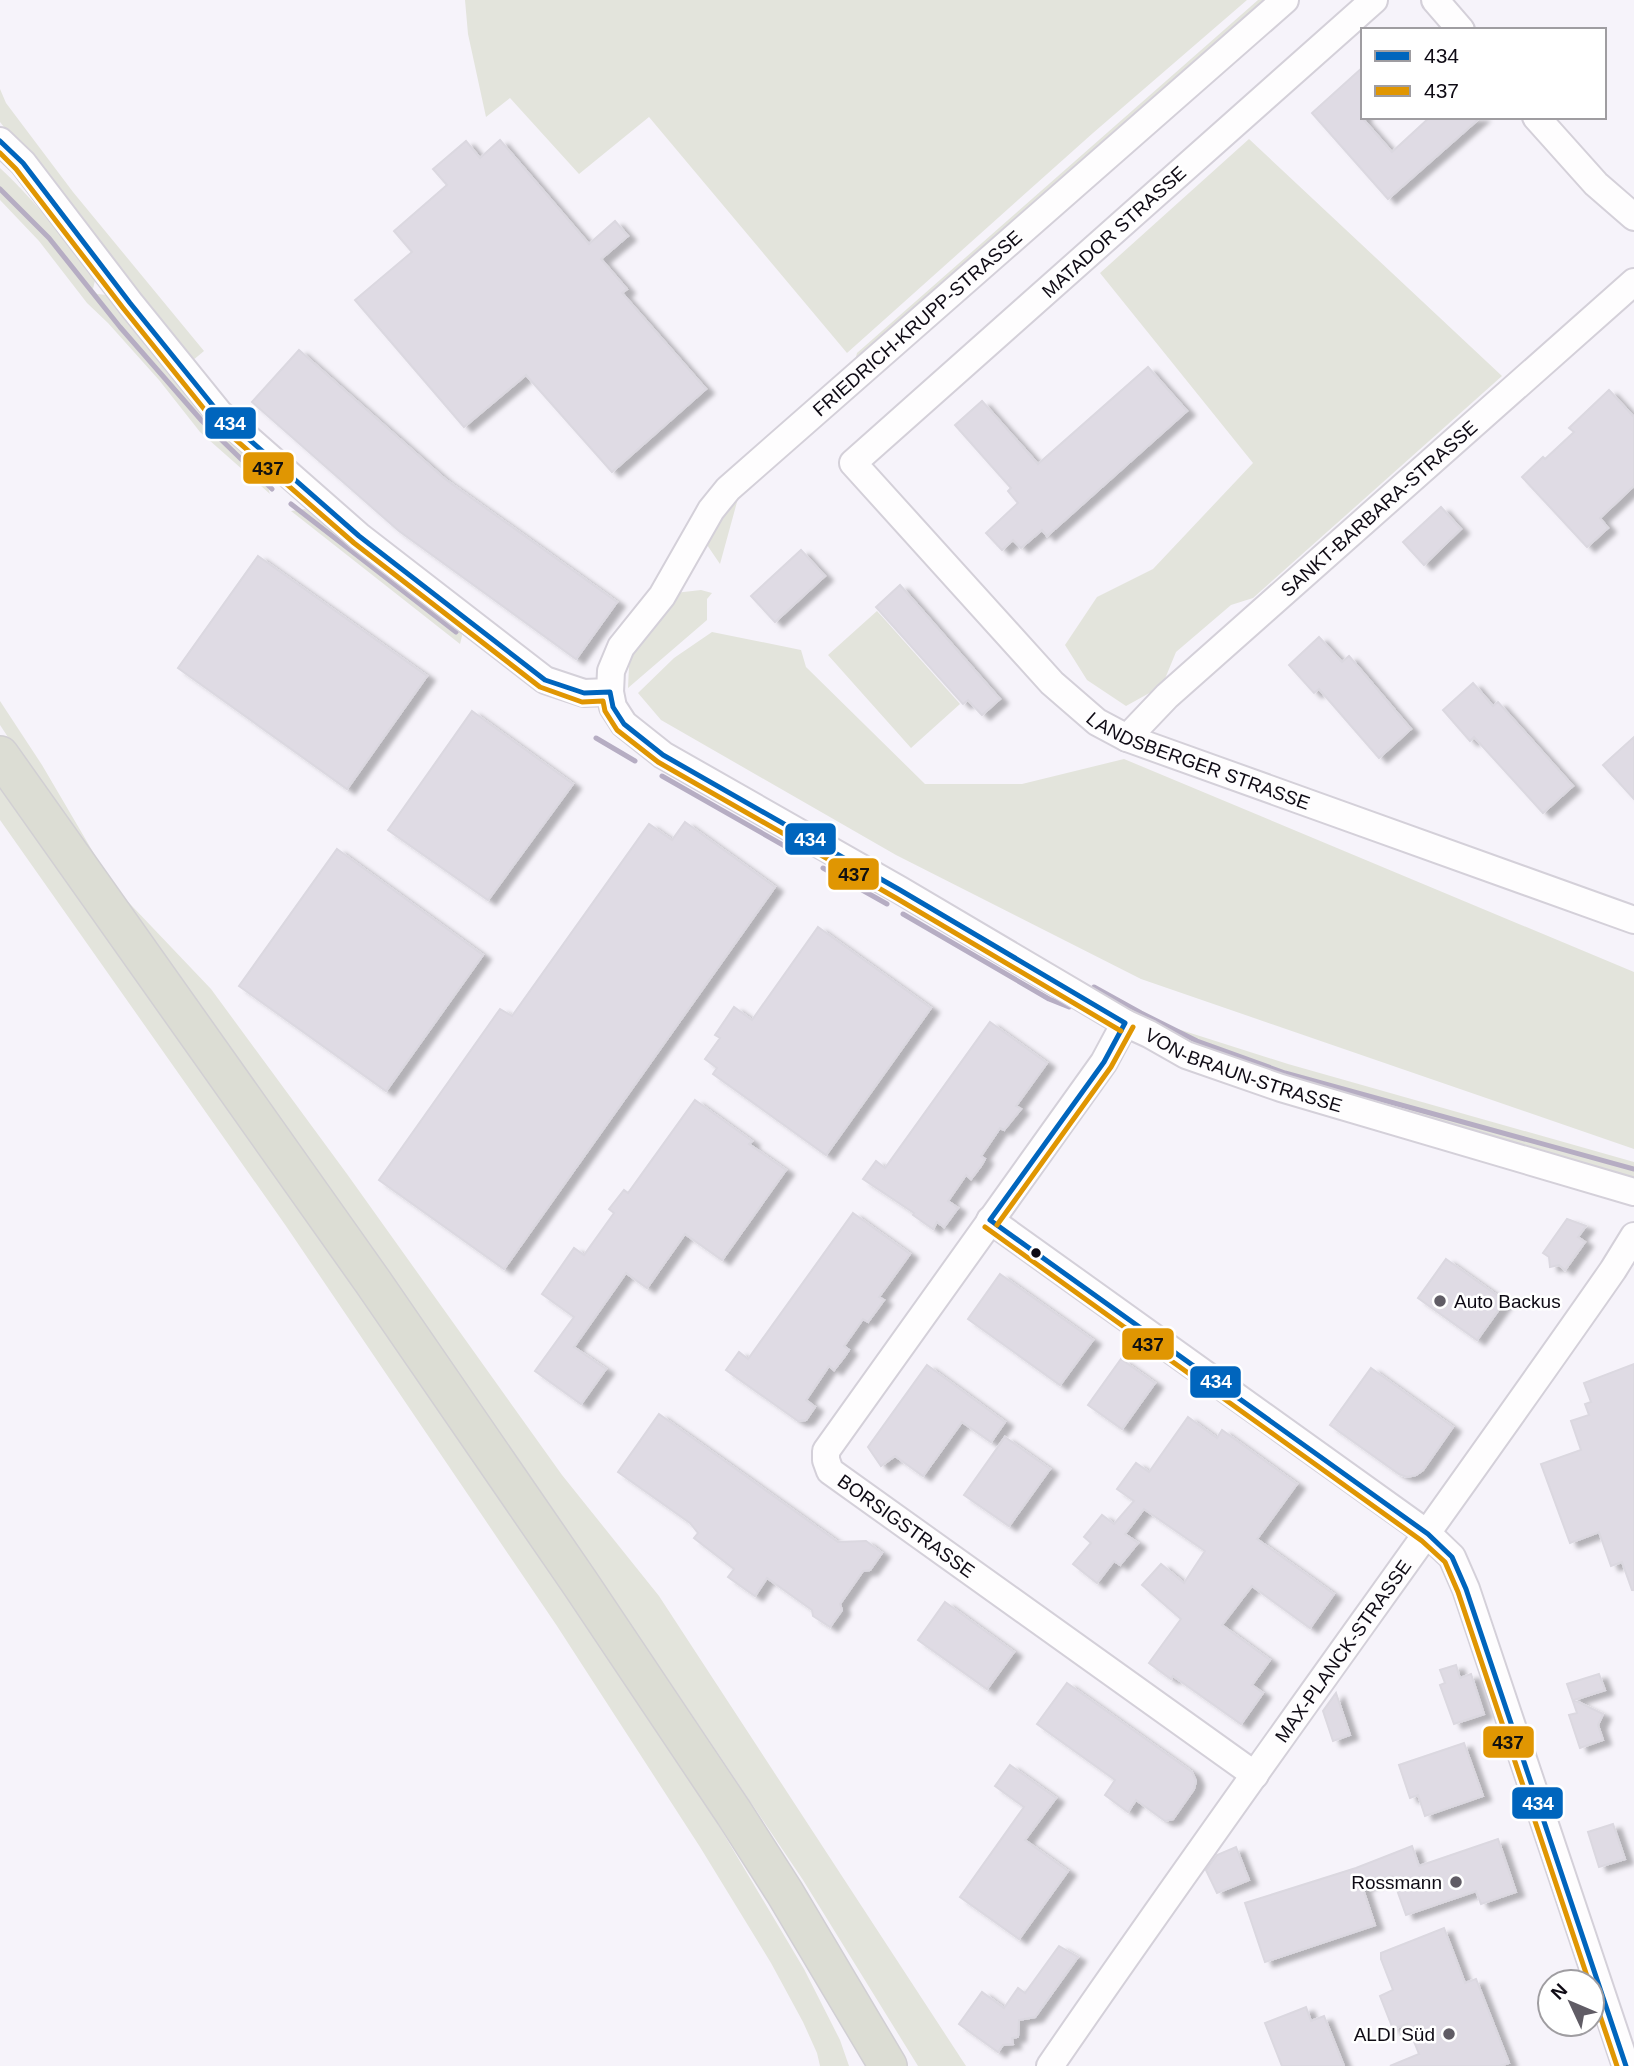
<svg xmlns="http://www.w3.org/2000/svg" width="1634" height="2066" font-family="Arial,sans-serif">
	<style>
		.green { fill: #e3e4dc }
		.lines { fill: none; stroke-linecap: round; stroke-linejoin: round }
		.stream { stroke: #b6adc3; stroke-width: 5 }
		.building { fill: #dfdbe4; stroke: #dbd8e0; stroke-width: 2; filter: url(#shadow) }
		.minor-casing { stroke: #d4d0d9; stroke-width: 30 }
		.highway-casing { stroke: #d1cfd3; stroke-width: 40 }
		.minor { stroke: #fefdfe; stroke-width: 26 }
		.highway { stroke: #dcddd4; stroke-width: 37 }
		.bus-1-casing { stroke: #fff; stroke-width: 10 }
		.bus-2-casing { stroke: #fff; stroke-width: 10 }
		.bus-1 { stroke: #0065bd; stroke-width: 5 }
		.bus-2 { stroke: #e09602; stroke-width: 5 }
		.bus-dot { fill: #0f0b15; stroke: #fff; stroke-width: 2.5 }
		.poi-dot { fill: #605c65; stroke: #fff; stroke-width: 2.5 }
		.labels { text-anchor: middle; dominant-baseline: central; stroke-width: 5; stroke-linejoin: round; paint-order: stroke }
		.street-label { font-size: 19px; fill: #0f0b15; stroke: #fff }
		.poi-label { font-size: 19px; fill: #0f0b15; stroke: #fff; text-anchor: end }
		.line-badge { stroke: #fff; stroke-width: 2.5 }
		.badge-label { font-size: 19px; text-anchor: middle; font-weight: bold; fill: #fff }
		.pale-badge-label { font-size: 19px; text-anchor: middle; font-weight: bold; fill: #111 }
	</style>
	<defs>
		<filter id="shadow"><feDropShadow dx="8" dy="4.5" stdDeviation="2" flood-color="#0004"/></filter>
	</defs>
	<rect width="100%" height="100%" fill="#f6f3fa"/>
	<!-- green -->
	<path class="green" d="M 465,0 L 1247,0 L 1093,133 L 847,353 L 649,117 L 579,174 L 510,98 L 486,117 L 468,34 Z
		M 1258,0 L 1268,0 L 854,364 L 857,353 Z
		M 0,89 L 6,103 L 73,192 L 204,351 L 192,361 L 0,122 Z
		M 1249,139 L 1502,376 L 1253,598 L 1231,605 L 1176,652 L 1162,686 L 1126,706 L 1087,680 L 1065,645 L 1097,597 L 1153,569 L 1253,463 L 1100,273 Z
		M 0,168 C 36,201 64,240 96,276 L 93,289 L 97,294 L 107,295 L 260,463 L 270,494 L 200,432 L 159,380 L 108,323 L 87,303 L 39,241 L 0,200 Z
		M 740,491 L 720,564 L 705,542 Z
		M 305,509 L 370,561 L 461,628 L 462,636 L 460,644 L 291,511 Z
		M 701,590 L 712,593 L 707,599 L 707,620 L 628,688 L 629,666 L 637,641 L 675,593 Z
		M 877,611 L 960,704 L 911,748 L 828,655 Z
		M 712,632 L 801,650 L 806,667 L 925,784 L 1022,784 L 1124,759 L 1634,972 L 1634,1149 L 1141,979 L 896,855 L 661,720 L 638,693 L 674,658 Z
		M 0,701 L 42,765 L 113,886 L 211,989 L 347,1174 L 562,1475 L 659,1596 L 966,2066 L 918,2066 L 803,1880 L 674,1688 L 352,1220 L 188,999 L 27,766 L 0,725 Z
		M 0,785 L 416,1376 L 501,1499 L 716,1821 L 804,1969 L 840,2040 L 849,2066 L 820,2066 L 817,2053 L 803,2022 L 771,1963 L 700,1847 L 557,1626 L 286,1226 L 0,820 Z
		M 1137,1016 L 1288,1064 L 1634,1162 L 1634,1182 L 1352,1101 L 1188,1042 Z"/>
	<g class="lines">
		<!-- stream -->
		<path class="stream" d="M 0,189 L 49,238 L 120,327 L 202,421 L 272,489
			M 291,504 L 456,632
			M 596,738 L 635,761
			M 662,776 L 797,853
			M 823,868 L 887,904
			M 903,914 L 1049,999 L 1069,1007
			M 1094,987 L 1141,1013 L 1197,1041 L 1285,1073 L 1634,1169"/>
	</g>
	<!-- building -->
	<path class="building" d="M 1363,67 L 1363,119 L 1392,152 L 1430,117 L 1481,117 L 1388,199 L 1312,113 Z
		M 500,140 L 589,244 L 615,221 L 628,236 L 601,259 L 627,289 L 622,293 L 706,389 L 612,472 L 526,375 L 464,427 L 355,300 L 412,252 L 394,231 L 447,185 L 433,169 L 466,141 L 480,158 Z
		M 299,350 L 445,479 L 617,602 L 576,659 L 399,531 L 252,402 Z
		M 1148,367 L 1187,411 L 1047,536 L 1042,530 L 1021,548 L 1013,540 L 1002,550 L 986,533 L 1018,503 L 1008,491 L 1011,488 L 955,425 L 982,401 L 1038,464 Z
		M 1609,390 L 1634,417 L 1634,486 L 1600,518 L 1608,528 L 1587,547 L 1522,477 L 1543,457 L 1545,459 L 1574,432 L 1569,428 Z
		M 1441,507 L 1461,529 L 1424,565 L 1403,542 Z
		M 801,550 L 825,576 L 775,622 L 751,596 Z
		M 258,556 L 427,676 L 347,789 L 178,668 Z
		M 900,585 L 1000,699 L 982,715 L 968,700 L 963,704 L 876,607 Z
		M 1319,637 L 1342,662 L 1349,656 L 1411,729 L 1379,758 L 1319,689 L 1314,693 L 1289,665 Z
		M 1473,683 L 1493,706 L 1498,702 L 1573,786 L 1543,813 L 1474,737 L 1470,741 L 1443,710 Z
		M 472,711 L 573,784 L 488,900 L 388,830 Z
		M 1634,737 L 1634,799 L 1603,765 Z
		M 685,822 L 775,887 L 504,1269 L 379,1180 L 500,1009 L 512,1016 L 649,824 L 672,840 Z
		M 337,849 L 483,955 L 386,1091 L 239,986 Z
		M 818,927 L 931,1008 L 826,1155 L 713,1074 L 717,1068 L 705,1059 L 720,1038 L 715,1035 L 734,1007 L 752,1020 Z
		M 990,1022 L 1047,1063 L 1016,1106 L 1021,1109 L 1004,1130 L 1000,1128 L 981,1156 L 985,1159 L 981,1166 L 971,1179 L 966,1175 L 948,1201 L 958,1208 L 944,1227 L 937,1222 L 933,1229 L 913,1215 L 914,1213 L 863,1179 L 876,1161 L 885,1168 Z
		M 695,1100 L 752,1141 L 749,1144 L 786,1170 L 722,1260 L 685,1234 L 647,1288 L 626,1273 L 574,1347 L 606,1369 L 581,1404 L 535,1371 L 574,1317 L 542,1294 L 574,1248 L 584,1255 L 614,1213 L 609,1209 L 624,1190 L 628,1193 Z
		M 853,1213 L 910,1254 L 879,1297 L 884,1300 L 868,1322 L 863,1319 L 844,1346 L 849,1350 L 845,1356 L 834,1370 L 829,1366 L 806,1400 L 815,1407 L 806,1420 L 798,1421 L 726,1370 L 739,1352 L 748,1359 Z
		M 1567,1219 L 1586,1226 L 1578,1237 L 1585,1242 L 1565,1270 L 1559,1265 L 1550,1267 L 1549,1257 L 1543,1253 Z
		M 1446,1259 L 1505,1301 L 1477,1340 L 1418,1298 Z
		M 1000,1274 L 1093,1340 L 1060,1385 L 968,1319 Z
		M 1121,1359 L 1155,1383 L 1122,1429 L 1088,1405 Z
		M 1634,1364 L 1634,1590 L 1632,1590 L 1622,1562 L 1611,1566 L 1599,1532 L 1570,1543 L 1541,1464 L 1581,1450 L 1571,1421 L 1589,1415 L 1585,1404 L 1591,1402 L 1584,1383 Z
		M 927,1365 L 1005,1422 L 991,1442 L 962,1422 L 923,1476 L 895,1456 L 881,1466 L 868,1447 Z
		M 1371,1368 L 1453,1427 L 1423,1470 L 1416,1475 L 1407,1477 L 1399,1474 L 1330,1425 Z
		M 659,1414 L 838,1542 L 866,1541 L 882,1553 L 870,1570 L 863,1571 L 840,1604 L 842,1610 L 830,1627 L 813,1616 L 812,1610 L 767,1578 L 755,1596 L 728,1577 L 734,1569 L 694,1538 L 698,1533 L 690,1523 L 618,1472 Z
		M 1188,1417 L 1217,1438 L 1222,1430 L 1297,1484 L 1257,1539 L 1334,1594 L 1310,1628 L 1252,1586 L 1222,1625 L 1270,1660 L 1252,1685 L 1263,1693 L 1241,1724 L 1173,1676 L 1171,1679 L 1149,1663 L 1181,1619 L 1142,1585 L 1161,1564 L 1184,1583 L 1205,1551 L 1144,1509 L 1125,1534 L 1138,1543 L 1120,1565 L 1114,1561 L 1097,1583 L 1073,1564 L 1091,1543 L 1084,1537 L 1102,1515 L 1114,1524 L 1134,1501 L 1117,1489 L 1136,1463 L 1149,1472 Z
		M 1005,1437 L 1050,1469 L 1009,1526 L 964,1495 Z
		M 945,1602 L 1014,1652 L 987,1689 L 918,1640 Z
		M 1456,1665 L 1460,1678 L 1471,1674 L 1484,1714 L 1454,1724 L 1440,1685 L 1445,1683 L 1440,1670 Z
		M 1599,1674 L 1605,1690 L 1574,1700 L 1603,1714 L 1598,1725 L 1603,1740 L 1580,1748 L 1569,1715 L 1577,1713 L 1567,1684 Z
		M 1067,1683 L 1192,1772 L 1196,1781 L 1194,1789 L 1173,1819 L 1165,1821 L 1136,1800 L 1128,1812 L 1105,1795 L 1115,1780 L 1037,1724 Z
		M 1336,1693 L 1350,1735 L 1333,1741 L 1323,1711 Z
		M 1464,1743 L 1483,1796 L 1425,1816 L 1418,1795 L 1410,1798 L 1399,1765 Z
		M 1010,1765 L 1056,1798 L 1025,1840 L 1068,1871 L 1019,1939 L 960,1897 L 1024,1807 L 995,1786 Z
		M 1613,1824 L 1625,1859 L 1599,1867 L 1588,1832 Z
		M 1498,1839 L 1516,1892 L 1481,1904 L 1476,1891 L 1406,1915 L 1392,1876 L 1362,1886 L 1375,1925 L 1265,1962 L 1245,1903 L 1356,1868 L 1412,1846 L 1419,1866 Z
		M 1236,1847 L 1249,1880 L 1217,1893 L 1206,1870 L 1217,1855 Z
		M 1444,1928 L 1465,1983 L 1476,1979 L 1509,2063 L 1500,2066 L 1390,2066 L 1419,2054 L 1407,2024 L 1393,2029 L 1380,1996 L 1393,1990 L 1381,1959 L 1381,1953 Z
		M 1059,1946 L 1078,1957 L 1035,2017 L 1019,2020 L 1018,2037 L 1012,2038 L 1013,2044 L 1003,2045 L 998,2052 L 959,2024 L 982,1992 L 1004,2008 L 1018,1988 L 1025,1993 Z
		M 1306,2007 L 1311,2021 L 1324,2016 L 1344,2066 L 1282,2066 L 1265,2023 Z"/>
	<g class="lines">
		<defs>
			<g id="minor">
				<path id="s1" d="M 1374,0 L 853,463 L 1052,683 L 1097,722 L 1127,738 L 1634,920"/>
				<path d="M 1435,0 L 1461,30"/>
				<path d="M 1536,117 L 1596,184 L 1634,217"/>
				<path id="s2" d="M 0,141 L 23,163 L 130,303 L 219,413 L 359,536 L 545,680 L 584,693 L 610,692 L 613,707 L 624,724 L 663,755 L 900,890 L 1125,1023 L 1149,1034 L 1186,1055 L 1281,1088 L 1634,1192"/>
				<path id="s3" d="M 610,692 L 611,671 L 621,647 L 662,596 L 711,510 L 728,489 L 1285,0"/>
				<path id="s4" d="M 1127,738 L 1167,696 L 1634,282"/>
				<path id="s5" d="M 1125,1023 L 1104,1062 L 826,1451 L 826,1460 L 830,1471 L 1255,1775"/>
				<path d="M 990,1220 L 1428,1534 L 1452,1557 L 1466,1589 L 1626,2066"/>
				<path id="s6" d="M 1050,2066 C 1234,1798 1427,1537 1613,1270 L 1634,1236"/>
			</g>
			<path id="highway" d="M 0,755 L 373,1282 L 580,1583 L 734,1813 L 785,1893 L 888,2066"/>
		</defs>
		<!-- minor casing -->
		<use href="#minor" class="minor-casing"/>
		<!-- highway casing -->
		<use href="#highway" class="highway-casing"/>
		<!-- minor -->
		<use href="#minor" class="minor"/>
		<!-- highway -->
		<use href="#highway" class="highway"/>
		<defs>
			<path id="bus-1" d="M 0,141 L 23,163 L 130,303 L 219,413 L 359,536 L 545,680 L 584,693 L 610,692 L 613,707 L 624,724 L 663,755 L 900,890 L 1125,1023
				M 990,1220 L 1428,1534 L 1452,1557 L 1466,1589 L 1626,2066
				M 990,1220 L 1104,1062 L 1125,1023"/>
			<path id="bus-2" d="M 0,153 L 16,169 L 123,308 L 213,420 L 354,543 L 540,687 L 582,702 L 603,701 L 605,711 L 617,730 L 658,762 L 896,898 L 1121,1031
				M 997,1225 L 1111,1067 L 1133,1027
				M 985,1227 L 1422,1541 L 1445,1562 L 1458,1592 L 1589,1982
				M 1592,1992 L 1617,2066"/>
		</defs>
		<!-- bus-1 casing -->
		<use href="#bus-1" class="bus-1-casing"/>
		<!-- bus-2 casing -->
		<use href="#bus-2" class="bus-2-casing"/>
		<!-- bus-1 -->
		<use href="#bus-1" class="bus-1"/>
		<!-- bus-2 -->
		<use href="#bus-2" class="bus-2"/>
	</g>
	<!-- markers -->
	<circle class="bus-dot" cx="1036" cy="1253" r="6"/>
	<g class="poi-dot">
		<circle cx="1440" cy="1301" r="7"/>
		<circle cx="1456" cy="1882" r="7"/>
		<circle cx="1449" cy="2034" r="7"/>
	</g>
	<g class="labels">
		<!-- street labels -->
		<g class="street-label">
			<text transform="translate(1114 232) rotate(-42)">MATADOR STRASSE</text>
			<text stroke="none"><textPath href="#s3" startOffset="490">FRIEDRICH-KRUPP-STRASSE</textPath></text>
			<text stroke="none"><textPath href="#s4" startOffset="341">SANKT-BARBARA-STRASSE</textPath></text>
			<text stroke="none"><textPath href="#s1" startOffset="1162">LANDSBERGER STRASSE</textPath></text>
			<text stroke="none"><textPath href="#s2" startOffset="1586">VON-BRAUN-STRASSE</textPath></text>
			<text stroke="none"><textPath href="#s5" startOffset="637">BORSIGSTRASSE</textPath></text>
			<text stroke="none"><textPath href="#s6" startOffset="508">MAX-PLANCK-STRASSE</textPath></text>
		</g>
		<!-- poi labels -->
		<g class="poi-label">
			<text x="1454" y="1301" text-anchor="start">Auto Backus</text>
			<text x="1442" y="1882">Rossmann</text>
			<text x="1435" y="2034">ALDI Süd</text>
		</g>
	</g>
	<g class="line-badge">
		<rect x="204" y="406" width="53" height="34" rx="7" fill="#0065bd"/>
		<rect x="242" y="451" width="53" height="34" rx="7" fill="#e09602"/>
		<rect x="784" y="822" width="53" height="34" rx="7" fill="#0065bd"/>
		<rect x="827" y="857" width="53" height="34" rx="7" fill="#e09602"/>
		<rect x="1121" y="1327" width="54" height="34" rx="7" fill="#e09602"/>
		<rect x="1189" y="1365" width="53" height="34" rx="7" fill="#0065bd"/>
		<rect x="1482" y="1725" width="53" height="34" rx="7" fill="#e09602"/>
		<rect x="1511" y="1786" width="53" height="34" rx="7" fill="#0065bd"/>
	</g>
	<g class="badge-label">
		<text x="230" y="430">434</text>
		<text x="810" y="846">434</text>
		<text x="1216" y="1388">434</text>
		<text x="1538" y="1810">434</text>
	</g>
	<g class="pale-badge-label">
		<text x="268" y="475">437</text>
		<text x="854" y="881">437</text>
		<text x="1148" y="1351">437</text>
		<text x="1508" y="1749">437</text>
	</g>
	<!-- legend -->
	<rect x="1361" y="28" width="245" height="91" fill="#ffffff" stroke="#9f9da1" stroke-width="2"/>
	<rect x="1375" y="51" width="35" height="10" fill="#0065bd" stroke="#9f9da1" stroke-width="2"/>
	<text x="1424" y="63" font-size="21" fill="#0f0b15">434</text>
	<rect x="1375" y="86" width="35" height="10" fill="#e09602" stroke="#9f9da1" stroke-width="2"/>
	<text x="1424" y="98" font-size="21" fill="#0f0b15">437</text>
	<!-- north arrow -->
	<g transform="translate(1571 2003) rotate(314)"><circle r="33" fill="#ffffff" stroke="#9f9da1" stroke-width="2"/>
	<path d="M0-5L12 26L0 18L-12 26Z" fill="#605c65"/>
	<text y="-10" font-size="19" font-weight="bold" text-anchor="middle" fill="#0f0b15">N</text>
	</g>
</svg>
